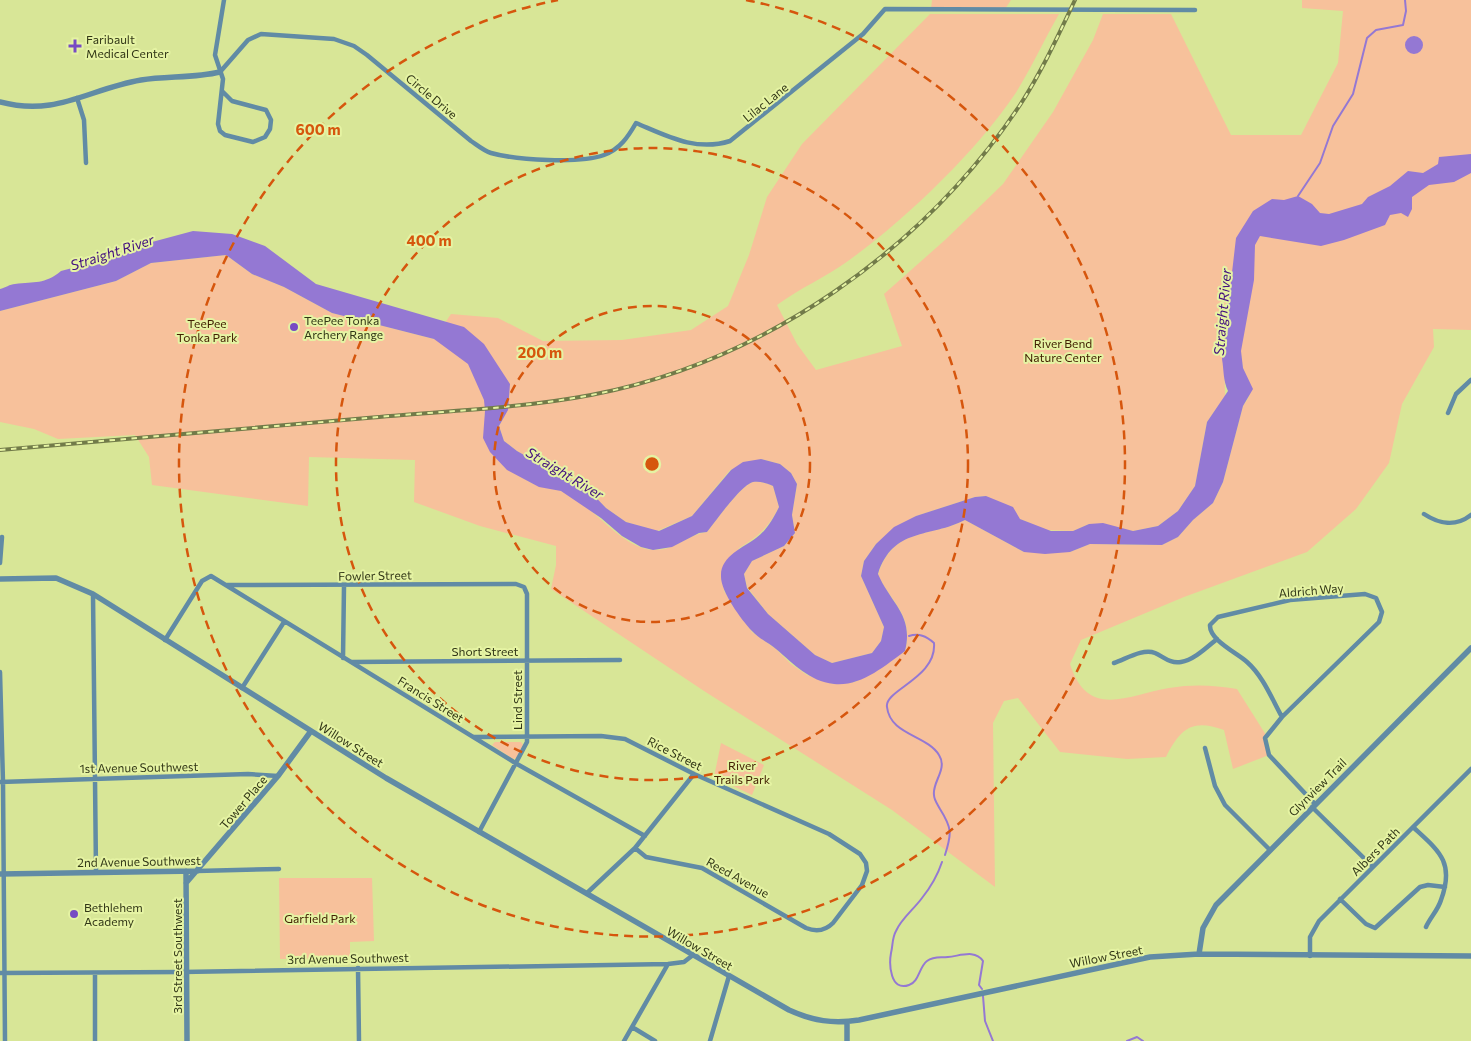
<svg xmlns="http://www.w3.org/2000/svg" width="1471" height="1041" font-family="Commissioner,sans-serif">
	<style>
		.green { fill: #f7c19b; fill-rule: evenodd }
		.water { fill: #9478d3 }
		.lines { fill: none; stroke-linecap: round; stroke-linejoin: round }
		.stream { stroke: #9478d3; stroke-width: 2 }
		.minor { stroke: #618ba5; stroke-width: 4.5 }
		.tertiary { stroke: #618ba5; stroke-width: 5.5 }
		.rail-casing { stroke: #727b49; stroke-width: 4 }
		.rail { stroke: #e5f3a3; stroke-width: 2; stroke-dasharray: 5.5; stroke-linecap: butt }
		.ring { fill: none; stroke: #d6560d; stroke-width: 2.5; stroke-dasharray: 9 6 }
		.poi-dot { fill: #774bc3; stroke: #e5f3a3; stroke-width: 2 }
		.labels { text-anchor: middle; dominant-baseline: central; stroke-width: 4; stroke-linejoin: round; paint-order: stroke }
		.poi-label { font-size: 12px; fill: #313616; stroke: #e5f3a3; text-anchor: start }
		.street-label { font-size: 12px; fill: #313616; stroke: #e5f3a3 }
		.park-label { font-size: 12px; fill: #432103; stroke: #e5f3a3 }
		.water-label { font-size: 14px; font-style: italic; fill: #43107f; stroke: #e5f3a3 }
		.centre { fill: #d6560d; stroke: #e5f3a3; stroke-width: 2.5 }
		.ring-label { font-size: 15px; text-anchor: middle; font-weight: bold; fill: #d6560d; stroke: #e5f3a3; stroke-width: 4; stroke-linejoin: round; paint-order: stroke }
	</style>
	<rect width="100%" height="100%" fill="#d8e697"/>
	<!-- green -->
	<path class="green" d="M 932,0 L 1011,0 L 1005,9 L 931,9 Z
		M 1302,0 L 1471,0 L 1471,330 L 1433,329 L 1434,347 L 1402,404 L 1389,463 L 1356,509 L 1307,552 L 1184,597 L 1081,640 L 1070,664 C 1088,720 1127,695 1169,688 C 1193,684 1213,685 1237,689 L 1266,735 L 1269,755 L 1233,769 L 1224,730 C 1192,718 1180,729 1166,757 L 1127,759 L 1060,752 L 1018,698 L 1004,701 L 993,723 L 995,887 L 892,810 L 704,691 L 551,589 L 556,565 L 556,546 L 480,526 L 414,502 L 415,460 L 309,457 L 308,506 L 152,485 L 149,457 L 135,435 L 58,439 L 34,429 L 0,422 L 0,311 L 116,281 L 151,263 L 226,255 L 252,274 L 284,287 L 332,313 L 434,339 L 451,314 L 498,318 L 543,341 L 622,340 L 691,330 L 728,306 L 749,255 L 767,197 L 802,144 L 930,14 L 1059,14 C 1044,40 1031,69 1015,94 C 976,152 905,220 848,261 C 826,277 800,288 777,305 L 797,344 L 816,370 L 902,346 L 884,294 L 945,240 L 1003,184 L 1053,112 L 1093,40 L 1103,14 L 1171,14 L 1231,135 L 1301,135 L 1338,63 L 1343,11 L 1302,8 ZM 1224,346 L 1241,351 C 1241,357 1242,363 1243,368 C 1248,386 1257,387 1243,406 L 1223,482 L 1213,503 L 1193,520 L 1178,537 L 1162,545 L 1090,544 L 1070,552 L 1024,552 L 965,520 C 930,538 893,526 878,575 C 892,604 914,615 905,651 L 855,682 L 834,684 L 824,681 L 807,675 L 791,664 L 776,649 L 752,632 L 724,591 L 739,548 C 758,537 769,527 779,507 L 773,486 C 766,483 760,481 753,482 C 741,485 716,521 707,532 C 687,535 674,551 653,550 C 620,548 592,503 561,491 C 549,486 537,488 525,479 C 516,472 492,428 484,415 L 507,410 L 499,426 L 504,441 L 517,451 L 563,477 L 583,484 L 606,508 L 626,522 L 657,531 L 692,516 L 730,470 L 761,459 L 780,464 L 791,473 L 797,484 L 792,515 L 795,533 L 784,546 L 752,561 L 744,574 L 747,587 L 768,614 L 815,655 L 832,663 L 872,653 L 881,641 L 884,627 L 861,576 L 864,561 L 876,544 L 916,516 L 975,497 L 986,496 L 1020,519 L 1046,530 L 1073,531 L 1089,524 L 1133,531 L 1158,526 L 1178,511 L 1195,486 L 1207,422 L 1225,396 Z
		M 495,742 L 521,742 L 523,745 L 517,758 L 513,759 L 492,745 Z
		M 721,743 L 764,765 L 752,795 L 714,777 Z
		M 279,878 L 372,878 L 374,941 L 350,942 L 350,958 L 280,959 Z"/>
	<!-- water -->
	<path class="water" d="M1405 45a9 9 0 1 1 18 0a9 9 0 1 1-18 0Z
		M 1471,154 L 1471,173 L 1454,182 L 1429,185 L 1412,197 L 1412,209 L 1408,217 L 1401,213 L 1390,215 L 1385,225 L 1344,240 L 1321,246 L 1260,236 L 1255,245 L 1254,280 L 1241,351 L 1243,368 L 1253,389 L 1243,406 L 1223,482 L 1213,503 L 1193,520 L 1178,537 L 1162,545 L 1090,544 L 1070,552 L 1045,554 L 1024,552 L 965,520 C 930,538 893,527 878,574 C 891,604 914,615 905,651 C 885,666 860,687 834,684 C 809,681 794,664 776,649 C 769,643 758,638 752,631 C 741,619 720,591 721,575 C 721,556 744,547 756,538 C 767,530 773,519 779,507 L 773,486 C 766,483 760,481 753,482 C 741,485 716,521 707,532 L 699,533 L 672,547 L 653,550 L 641,547 L 622,536 L 601,518 L 561,491 L 539,487 L 507,470 L 490,452 L 483,438 L 485,411 L 484,400 L 468,364 L 434,339 L 332,313 L 284,287 L 252,274 L 226,255 L 151,263 L 116,281 L 0,311 L 0,289 C 5,288 10,284 15,284 C 35,281 44,285 61,271 L 133,252 L 152,242 L 193,231 L 232,234 L 265,246 L 316,284 L 464,327 L 484,344 L 510,384 L 508,410 L 499,426 L 504,441 L 517,451 L 563,477 L 583,484 L 606,508 L 626,522 L 659,531 L 692,516 L 731,470 L 743,462 L 761,459 L 780,464 L 791,473 L 797,484 L 792,515 L 795,533 L 784,546 L 752,561 L 744,574 L 747,588 L 768,614 L 815,655 L 832,663 L 872,653 L 881,641 L 884,627 L 861,576 L 864,561 L 876,544 L 894,527 L 916,516 L 975,497 L 986,496 L 1013,507 L 1020,519 L 1051,531 L 1073,531 L 1089,524 L 1103,523 L 1133,531 L 1158,526 L 1178,511 L 1195,486 L 1207,422 L 1228,391 C 1223,380 1224,371 1222,359 L 1236,238 L 1253,211 L 1272,199 L 1284,200 L 1298,196 L 1312,204 L 1320,213 L 1329,214 L 1362,204 L 1368,197 L 1390,186 L 1408,171 L 1423,173 L 1438,164 L 1439,157 Z"/>
	<g class="lines">
		<!-- stream -->
		<path class="stream" d="M 1298,196 L 1320,163 L 1333,126 L 1353,94 L 1367,38 L 1376,30 L 1403,25 L 1406,11 L 1405,0
			M 909,636 C 919,633 926,636 934,643 C 937,678 884,690 887,707 C 890,735 927,735 939,755 C 948,769 932,782 934,795 C 934,800 938,805 940,809 C 952,828 952,833 945,855
			M 942,862 C 938,874 930,888 922,898 C 914,909 901,919 896,931 C 892,938 893,945 891,953 C 889,964 890,992 909,985 C 919,982 919,967 927,961 C 934,956 940,958 948,957 C 960,956 975,949 983,961 L 979,985 L 982,989
			M 983,996 L 985,1021 L 993,1041
			M 1127,1041 L 1137,1037 L 1143,1041"/>
		<!-- minor -->
		<path class="minor" d="M 220,72 L 248,40 L 261,34 L 334,39 L 354,46 L 367,55 L 471,141 C 477,145 484,151 491,153 C 516,160 580,164 604,155 C 620,149 628,137 636,123 C 667,136 696,152 730,141 L 863,34 L 885,9 L 1195,10
			M 222,91 L 232,101 L 266,110 L 271,120 L 270,129 L 265,137 L 253,142 L 225,135 L 220,131 L 218,124 L 223,79 L 215,55 L 224,0
			M 77,98 L 84,120 L 86,163
			M 1448,413 L 1456,394 L 1471,380
			M 1424,514 C 1439,524 1456,527 1471,515
			M 0,563 L 2,537
			M 227,585 L 516,584 L 524,587 L 527,594 L 527,742 L 479,832
			M 93,594 L 96,872
			M 165,640 L 202,581 L 211,576 L 517,764 L 645,836
			M 343,658 L 344,586
			M 352,662 L 620,660
			M 1114,663 C 1126,659 1143,648 1155,653 C 1164,657 1170,664 1181,662 C 1194,660 1207,647 1217,639
			M 0,672 L 3,782 L 5,1041
			M 242,688 L 284,622
			M 1282,717 L 1379,622 L 1382,612 L 1376,598 L 1365,594 L 1290,600 L 1218,617 L 1210,625 C 1209,640 1237,653 1247,662 C 1263,676 1272,699 1282,717 L 1265,738 L 1269,755 L 1315,804
			M 474,737 L 601,736 L 625,739 L 694,774 L 829,834 L 860,854 L 866,863 L 867,871 L 862,885 L 833,923 C 825,931 816,932 806,928 L 702,868 L 646,857 L 635,848 L 587,893
			M 1205,748 L 1215,786 L 1225,805 L 1269,849
			M 0,782 L 248,774 L 278,776
			M 1312,807 L 1373,867
			M 1413,827 C 1439,851 1455,862 1441,900 C 1438,910 1430,918 1426,927
			M 635,848 L 694,774
			M 197,871 L 279,869
			M 1340,899 L 1366,924 L 1375,928 L 1420,887 L 1428,885 L 1445,887
			M 1310,956 L 1310,937 L 1319,921 L 1471,769
			M 358,968 L 359,1041
			M 0,973 L 182,972 L 668,964 L 684,962 L 693,955
			M 95,973 L 95,1041
			M 632,1027 L 655,1041
			M 624,1041 L 668,964
			M 710,1041 L 729,976"/>
		<!-- tertiary -->
		<path class="tertiary" d="M 0,102 C 57,117 88,89 141,80 C 167,76 195,78 220,72
			M 0,579 L 56,578 L 93,594 L 386,778 L 789,1010 C 813,1021 833,1024 859,1020 L 1150,957 L 1199,954 L 1471,956
			M 186,871 L 187,1041
			M 0,874 L 197,871
			M 186,883 L 278,776 L 311,731
			M 1199,954 L 1203,928 L 1216,905 L 1471,648
			M 847,1022 L 847,1041"/>
		<defs>
			<path id="rail" d="M 0,450 C 122,439 245,429 367,418 C 442,411 517,409 591,395 C 764,362 923,250 1020,105 C 1042,71 1058,36 1075,0"/>
		</defs>
		<!-- rail casing -->
		<use href="#rail" class="rail-casing"/>
		<!-- rail -->
		<use href="#rail" class="rail"/>
	</g>
	<!-- distance rings -->
	<g class="ring">
		<circle cx="652" cy="464" r="158"/>
		<circle cx="652" cy="464" r="316"/>
		<path d="M746 0A473 473 0 1 1 558 0"/>
	</g>
	<!-- markers -->
	<g class="poi-dot">
		<path d="M72.5 38.5h5v5h5v5h-5v5h-5v-5h-5v-5h5z"/>
		<circle cx="294" cy="327" r="5"/>
		<circle cx="74" cy="914" r="5"/>
	</g>
	<g class="labels">
		<!-- poi labels -->
		<g class="poi-label">
			<text x="86" y="39">Faribault<tspan x="86" dy="14">Medical Center</tspan></text>
			<text x="304" y="320">TeePee Tonka<tspan x="304" dy="14">Archery Range</tspan></text>
			<text x="84" y="907">Bethlehem<tspan x="84" dy="14">Academy</tspan></text>
		</g>
		<!-- street labels -->
		<g class="street-label">
			<text transform="translate(432 96) rotate(40)">Circle Drive</text>
			<text transform="translate(765 102) rotate(-39)">Lilac Lane</text>
			<text transform="translate(375 575) rotate(-1)">Fowler Street</text>
			<text transform="translate(1311 590) rotate(-5)">Aldrich Way</text>
			<text x="485" y="651">Short Street</text>
			<text transform="translate(431 699) rotate(32)">Francis Street</text>
			<text transform="translate(517 700) rotate(-90)">Lind Street</text>
			<text transform="translate(351 744) rotate(32)">Willow Street</text>
			<text transform="translate(675 753) rotate(27)">Rice Street</text>
			<text transform="translate(139 767) rotate(-1)">1st Avenue Southwest</text>
			<text transform="translate(1317 787) rotate(-45)">Glynview Trail</text>
			<text transform="translate(243 802) rotate(-50)">Tower Place</text>
			<text transform="translate(1375 851) rotate(-45)">Albers Path</text>
			<text transform="translate(139 861) rotate(-1)">2nd Avenue Southwest</text>
			<text transform="translate(738 877) rotate(29)">Reed Avenue</text>
			<text transform="translate(700 948) rotate(30)">Willow Street</text>
			<text transform="translate(177 956) rotate(-90)">3rd Street Southwest</text>
			<text transform="translate(1106 956) rotate(-11)">Willow Street</text>
			<text transform="translate(348 958) rotate(-1)">3rd Avenue Southwest</text>
		</g>
		<!-- park labels -->
		<g class="park-label">
			<text x="207" y="323">TeePee<tspan x="207" dy="14">Tonka Park</tspan></text>
			<text x="1063" y="343">River Bend<tspan x="1063" dy="14">Nature Center</tspan></text>
			<text x="742" y="765">River<tspan x="742" dy="14">Trails Park</tspan></text>
			<text x="320" y="918">Garfield Park</text>
		</g>
		<!-- water labels -->
		<g class="water-label">
			<text transform="translate(112 252) rotate(-18)">Straight River</text>
			<text transform="translate(1222 312) rotate(-85)">Straight River</text>
			<text transform="translate(565 473) rotate(31)">Straight River</text>
		</g>
	</g>
	<circle cx="652" cy="464" r="8" class="centre"/>
	<g class="ring-label">
		<text x="318" y="135">600 m</text>
		<text x="429" y="246">400 m</text>
		<text x="540" y="358">200 m</text>
	</g>
</svg>
